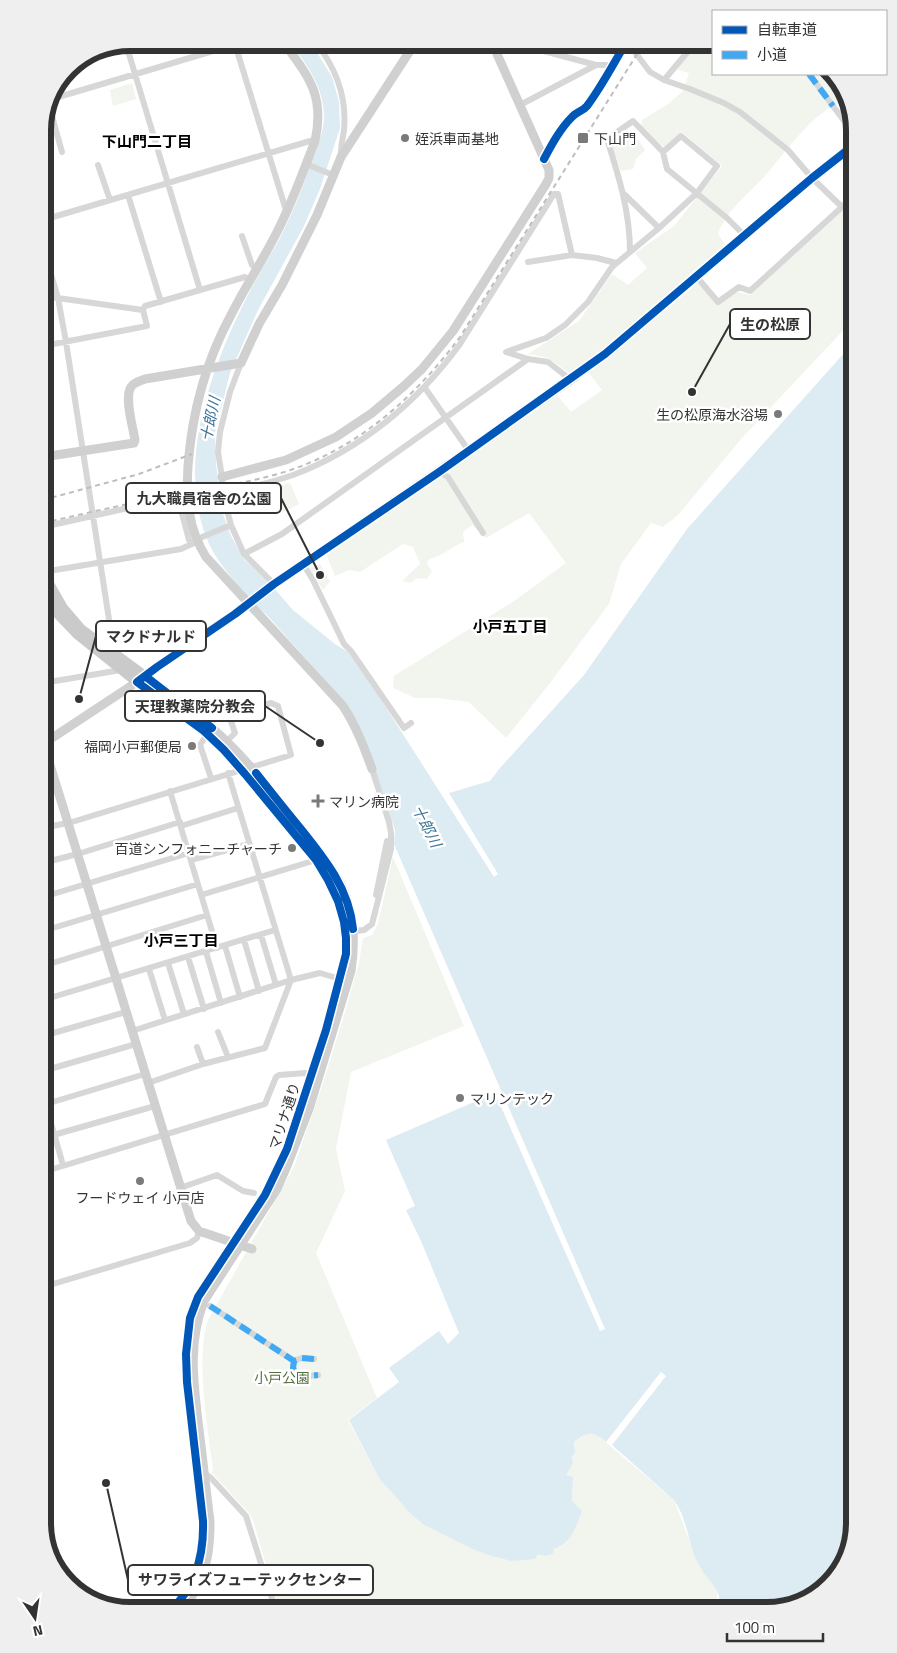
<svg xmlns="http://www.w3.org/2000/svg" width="897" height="1653" font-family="'Titillium Web','Noto Sans JP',sans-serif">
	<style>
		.green { fill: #f1f5ed }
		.water { fill: #ddebf3 }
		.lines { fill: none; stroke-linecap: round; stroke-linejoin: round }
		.street { stroke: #d7d7d7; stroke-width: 6 }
		.secondary { stroke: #d0d0d0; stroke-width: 9 }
		.primary { stroke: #cacaca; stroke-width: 10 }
		.rail { stroke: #bebebe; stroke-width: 2; stroke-dasharray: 5 4; stroke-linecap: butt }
		.quiet { stroke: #3fa9f5; stroke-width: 6; stroke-dasharray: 12 6; stroke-linecap: butt }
		.cycleway-casing { stroke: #fff; stroke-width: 11 }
		.cycleway { stroke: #0057b8; stroke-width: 8 }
		.poi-dot { fill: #7a7a7a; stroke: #fff; stroke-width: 2 }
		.labels { text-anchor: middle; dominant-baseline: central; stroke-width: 5; stroke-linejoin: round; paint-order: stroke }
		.poi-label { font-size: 14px; fill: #333; stroke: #fff; text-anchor: start }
		.street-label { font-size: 14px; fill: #333; stroke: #fff }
		.park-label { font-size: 14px; fill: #56703f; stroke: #fff }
		.neighbourhood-label { font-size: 15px; font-weight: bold; fill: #000; stroke: #fff }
		.water-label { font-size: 15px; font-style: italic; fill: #3f7597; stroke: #fff }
		.rim { fill: none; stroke: #333; stroke-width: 6 }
		.leader { fill: none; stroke: #333; stroke-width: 2 }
		.callout-dot { fill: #333; stroke: #fff; stroke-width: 2 }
		.callout { fill: #fff; stroke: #333; stroke-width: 2 }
		.callout-label { font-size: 15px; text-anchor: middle; font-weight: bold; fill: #333 }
	</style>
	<rect width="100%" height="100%" fill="#fff"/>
	<!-- green -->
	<path class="green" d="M 697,43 L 713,43 L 713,74 L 830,74 L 848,99 C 814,109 787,151 764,177 C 747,195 726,211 718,234 L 725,244 L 722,250 L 691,275 L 717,304 L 735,292 L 750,295 L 854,198 L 854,319 L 741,439 L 678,515 L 663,527 L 651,523 L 621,564 L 609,604 L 550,683 L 506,738 L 469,702 L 437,698 L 415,698 L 393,688 L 394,676 L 514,601 L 566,563 L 529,513 L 486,538 L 472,525 L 463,532 L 464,542 C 452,546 442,557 429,559 L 427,564 L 432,571 L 427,579 L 417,578 L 411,583 L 402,581 L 420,564 L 413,547 L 403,544 L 360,572 L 349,570 L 335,576 L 326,554 L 557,395 L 571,412 L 602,390 L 584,367 L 572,375 L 548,358 L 528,354 L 579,321 L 612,274 L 628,285 L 647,268 L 635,253 L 674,226 L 722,166 L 682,132 L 665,148 L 641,132 L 642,120 L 668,104 L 683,91 L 689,73 L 675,69 Z
		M 132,83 L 136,99 L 113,106 L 110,90 Z
		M 633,131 L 645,150 L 636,159 L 633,169 L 621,171 L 611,144 Z
		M 290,483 L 299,504 L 283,512 L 279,503 L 256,514 L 246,494 Z
		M 320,564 L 330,581 L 323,590 L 309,568 Z
		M 393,857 L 464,1026 L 351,1072 L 336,1149 L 345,1191 L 316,1253 L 377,1398 L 348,1420 L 379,1478 L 424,1525 L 472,1549 L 511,1561 L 553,1549 L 572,1501 L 573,1477 L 565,1476 L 575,1453 L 574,1442 L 587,1434 L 596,1434 L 674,1500 L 700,1568 L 717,1590 L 718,1610 L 279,1610 L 253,1520 L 250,1514 L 211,1472 L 213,1471 C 208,1426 195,1362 208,1320 L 294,1167 L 323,1083 L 343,1019 L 359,963 L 363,938 L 372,935 L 378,924 Z"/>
	<!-- water -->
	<path class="water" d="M 291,43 L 311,43 L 332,77 L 339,102 L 340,128 L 320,189 L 304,226 L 258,310 L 230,373 L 215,433 L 216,464 L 223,514 L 231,536 L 244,559 L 267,580 L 293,610 L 335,644 L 348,652 L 378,695 L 494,877 L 498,874 L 449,793 L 490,781 L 500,768 L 584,675 L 687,529 L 854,342 L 854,1523 L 840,1571 L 800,1604 L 766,1610 L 719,1610 C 723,1590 711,1585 701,1569 C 688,1548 689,1521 674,1500 L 612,1445 L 666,1376 L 661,1372 L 606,1442 C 593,1431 588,1431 574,1442 L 575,1453 L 572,1458 L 573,1463 L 566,1475 L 573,1477 L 572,1501 L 582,1511 C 576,1527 571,1544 553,1549 L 554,1552 C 549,1557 544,1556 538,1554 L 535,1559 L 511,1561 L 489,1555 L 472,1549 L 424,1525 L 410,1513 L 379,1478 L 349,1420 L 399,1382 L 389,1368 L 439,1331 L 448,1344 L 459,1333 L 421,1241 L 406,1210 L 415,1206 L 386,1140 L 495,1093 L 600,1331 L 605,1329 L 394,844 L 395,830 L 363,735 L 349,707 L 266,614 C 254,606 245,593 235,582 C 225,570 216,558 209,544 C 173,463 214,360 252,287 C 261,270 271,254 280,238 C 292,214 302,189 311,164 C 317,148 325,131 324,113 C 322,84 307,65 291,43 Z"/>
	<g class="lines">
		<!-- street -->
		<path class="street" d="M 316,43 C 336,68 347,97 344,130 C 343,139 340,147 341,157
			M 514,43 L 596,65
			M 628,43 L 650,72 L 664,80 L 690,89 L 724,103 L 740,112 L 788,150 L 812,178 L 842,207
			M 126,44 L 200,290
			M 235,44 L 285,207 L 288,209
			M 809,74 L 854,134
			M 664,80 L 695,43
			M 55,98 L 240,43
			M 520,105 L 596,65 L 612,65
			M 50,109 L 62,152
			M 306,164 L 333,175
			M 98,165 L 110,200
			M 128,195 L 161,302
			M 43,220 L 310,141 L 315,141
			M 659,228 L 697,193 L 717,166 L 681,136 L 663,152
			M 242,236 L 252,265 L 257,269
			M 43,247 L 58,298 L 66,342 L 113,645 L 111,651
			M 630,252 C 630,212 619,177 607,139 L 633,121 L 663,152 L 667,169 L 727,218 L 745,236
			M 528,262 L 572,255 L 597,258 L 616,263
			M 696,276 L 718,302 L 739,287 L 750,291 L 854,196
			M 43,296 L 143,310 L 145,306 L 245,277 L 250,280
			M 43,346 L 147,326 L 143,310
			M 571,380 L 548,362 L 528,359 L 506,352 L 546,338 L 565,325 L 588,302 L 612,267 L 659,228 L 624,194
			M 425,388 L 469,451
			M 439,472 L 448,477 L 483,533
			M 223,495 C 246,488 270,483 293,475 C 360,450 418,402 460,344 L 554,194 L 558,194 L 572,255
			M 231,525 L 244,554 L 274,584
			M 43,527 L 146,504 L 171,501 L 180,506 L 189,540 L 192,544
			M 244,554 L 282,534 L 528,359
			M 303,564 L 313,580 L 344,644 L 351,651 L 404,728 L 411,723
			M 43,572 L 181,549 L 196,542 L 202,537 L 231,525 L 223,495 L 222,477 L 218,452 L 220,432 L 230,392 L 241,363
			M 43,683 L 121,670
			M 207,734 L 200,745 L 211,778
			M 227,741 L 235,733 L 229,715
			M 170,791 L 217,948
			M 181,826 L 238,808
			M 43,828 L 72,822 L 291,755 L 278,706 L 271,703 L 206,722
			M 191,860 L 249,844
			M 43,863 L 81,853 L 180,822
			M 201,895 L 316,860
			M 376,895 L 387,841
			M 43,897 L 189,853
			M 43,931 L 198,884
			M 354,931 L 364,930 L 372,924 L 391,849 L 391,833 L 389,822 L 372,769
			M 261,935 L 276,985
			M 244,940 L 259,991
			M 225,946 L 240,997
			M 206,952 L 221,1003
			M 188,957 L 204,1009
			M 168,963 L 184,1014
			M 43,966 L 207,915
			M 149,969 L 165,1020
			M 43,1000 L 275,930
			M 132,1031 L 291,980 L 320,973 L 340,979
			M 218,1032 L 228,1057
			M 43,1036 L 126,1012
			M 197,1047 L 203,1064
			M 43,1071 L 136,1044
			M 148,1083 L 203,1064 L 265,1048 L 291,980 L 228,773
			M 43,1095 L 63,1165
			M 43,1105 L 145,1074
			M 43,1138 L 155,1106
			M 43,1172 L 265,1104 L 276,1077 L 279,1075 L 306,1073 L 310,1075
			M 180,1188 L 217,1175 L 243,1191 L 254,1193
			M 43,1287 L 190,1243 L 197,1238 L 199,1231
			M 210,1306 L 294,1361
			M 314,1359 L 302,1358 L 294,1361 L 293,1368 L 298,1377 L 318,1375
			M 204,1473 L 211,1478 L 246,1516 L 273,1602 L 246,1610"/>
		<!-- secondary -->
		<path class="secondary" d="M 284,43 C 309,77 325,96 315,141 C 303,172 292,203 277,232 C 263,260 245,287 231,315 C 205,363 192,412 188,466 C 186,500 188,528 206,557 L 343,706 C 356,726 364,747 372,769
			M 544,159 C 552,144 560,129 572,117 C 576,112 583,111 587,106 C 602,86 613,64 626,43
			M 43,457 L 134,443 L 135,440 C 133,427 124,398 131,387 C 134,382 140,381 145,379 L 241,363 L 259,324 L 282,285 L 317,215 L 341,157 L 415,43
			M 222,477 L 286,460 L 336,437 L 372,413 L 404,386 L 422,369 L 453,331 L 546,184 L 549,178 L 549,170 L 492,43
			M 145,676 C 173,697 203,718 228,743 C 254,768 276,798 299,827 C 317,848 336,870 346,896 C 355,921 355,945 351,971 L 309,1109 L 287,1166 L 277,1189 L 204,1301 C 187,1345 194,1385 199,1430 C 203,1460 206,1491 210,1521 C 210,1548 208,1563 197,1587 C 192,1596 189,1603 182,1610
			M 137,682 L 204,731 L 224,750 L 245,774 L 316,860 L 328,880 L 338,901 L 344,922 L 346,938 L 346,954 L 326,1030 L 287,1149 L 265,1195 L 198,1297 L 190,1318 L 186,1354 L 187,1382 L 203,1521 C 204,1554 196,1586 171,1610
			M 43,744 L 137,682 L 157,667 L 235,614 L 274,584 L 571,380 L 605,354 L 812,178 L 854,145
			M 43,746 L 46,752 L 191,1221 L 199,1231 L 252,1249"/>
		<!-- primary -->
		<path class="primary" d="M 43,573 L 63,608 L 81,629 L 145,676
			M 43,592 L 56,612 L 77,634 L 137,682"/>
		<!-- rail -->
		<path class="rail" d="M 43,500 L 139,474 L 192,454
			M 43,523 C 82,514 122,505 162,497 C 199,490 237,485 274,475 C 352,454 413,400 460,337 L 644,43"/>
		<!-- quiet -->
		<path class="quiet" d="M 809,74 L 833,106
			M 210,1306 L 294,1361
			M 314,1359 L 302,1358 L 294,1361 L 293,1368 L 298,1377 L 318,1375"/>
		<defs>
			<path id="cycleway" d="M 544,159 C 552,144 560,129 572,117 C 576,112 583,111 587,106 C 602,86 613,64 626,43
				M 145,676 L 212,728
				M 256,773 C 271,792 286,811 301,829 C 326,860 349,889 353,929
				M 171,1610 C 196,1586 204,1554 203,1521 L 187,1382 L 186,1354 L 190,1318 L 198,1297 L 265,1195 L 287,1149 L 326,1030 L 346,954 L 346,938 L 344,922 L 338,901 L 328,880 L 316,860 L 245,774 L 224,750 L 204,731 L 137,682 L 157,667 L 235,614 L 274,584 L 439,472 L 605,354 L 812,178 L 854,145"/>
		</defs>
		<!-- cycleway casing -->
		<use href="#cycleway" class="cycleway-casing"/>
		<!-- cycleway -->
		<use href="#cycleway" class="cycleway"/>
	</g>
	<!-- markers -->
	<g class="poi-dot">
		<circle cx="405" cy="138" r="5"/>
		<rect x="577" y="132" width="12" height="12" rx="2.5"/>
		<circle cx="778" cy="414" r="5"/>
		<circle cx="192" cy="746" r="5"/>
		<path d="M315.5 793.5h5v5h5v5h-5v5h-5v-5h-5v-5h5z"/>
		<circle cx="292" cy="848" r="5"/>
		<circle cx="460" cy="1098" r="5"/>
		<circle cx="140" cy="1181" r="5"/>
	</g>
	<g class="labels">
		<!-- poi labels -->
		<g class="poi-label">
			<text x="415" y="138">姪浜車両基地</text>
			<text x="594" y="138">下山門</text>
			<text x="768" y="414" text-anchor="end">生の松原海水浴場</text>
			<text x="182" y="746" text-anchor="end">福岡小戸郵便局</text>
			<text x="329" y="801">マリン病院</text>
			<text x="282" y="848" text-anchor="end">百道シンフォニーチャーチ</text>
			<text x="470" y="1098">マリンテック</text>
			<text x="140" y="1197" text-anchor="middle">フードウェイ 小戸店</text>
		</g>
		<!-- street labels -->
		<g class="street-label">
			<text transform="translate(284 1116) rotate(-72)">マリナ通り</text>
		</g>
		<!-- park labels -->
		<g class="park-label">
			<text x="282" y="1377">小戸公園</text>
		</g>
		<!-- neighbourhood labels -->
		<g class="neighbourhood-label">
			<text x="147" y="141">下山門二丁目</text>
			<text x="510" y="626">小戸五丁目</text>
			<text x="181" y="940">小戸三丁目</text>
		</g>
		<!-- water labels -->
		<g class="water-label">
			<text transform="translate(210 419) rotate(-78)">十郎川</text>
			<text transform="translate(427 826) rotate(63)">十郎川</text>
		</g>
	</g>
	<!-- crop -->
	<path d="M0 0H897V1653H0ZM130 51H767A79 79 0 0 1 846 130V1523A79 79 0 0 1 767 1602H130A79 79 0 0 1 51 1523V130A79 79 0 0 1 130 51Z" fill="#efefef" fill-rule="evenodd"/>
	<path class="rim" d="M130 51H767A79 79 0 0 1 846 130V1523A79 79 0 0 1 767 1602H130A79 79 0 0 1 51 1523V130A79 79 0 0 1 130 51Z"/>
	<!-- callouts -->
	<path class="leader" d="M692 392L730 324M320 575L281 498M79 699L96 636M320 743L265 706M106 1483L128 1580"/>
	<g class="callout-dot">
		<circle cx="692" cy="392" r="5"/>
		<circle cx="320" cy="575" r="5"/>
		<circle cx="79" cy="699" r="5"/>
		<circle cx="320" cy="743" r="5"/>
		<circle cx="106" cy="1483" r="5"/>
	</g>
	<g class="callout">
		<rect x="730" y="309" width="80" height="30" rx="5"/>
		<rect x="126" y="483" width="155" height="30" rx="5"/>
		<rect x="96" y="621" width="110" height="30" rx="5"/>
		<rect x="125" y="691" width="140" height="30" rx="5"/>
		<rect x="128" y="1565" width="245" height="30" rx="5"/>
	</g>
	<g class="callout-label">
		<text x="770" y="330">生の松原</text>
		<text x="204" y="504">九大職員宿舎の公園</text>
		<text x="151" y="642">マクドナルド</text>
		<text x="195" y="712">天理教薬院分教会</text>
		<text x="250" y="1585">サワライズフューテックセンター</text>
	</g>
	<!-- legend -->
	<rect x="712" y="10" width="175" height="65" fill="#ffffff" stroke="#adadad"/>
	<rect x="722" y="26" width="25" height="8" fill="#0057b8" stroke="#adadad"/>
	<text x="757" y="35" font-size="15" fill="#333333">自転車道</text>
	<rect x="722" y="51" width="25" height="8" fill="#3fa9f5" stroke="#adadad"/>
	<text x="757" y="60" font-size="15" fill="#333333">小道</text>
	<!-- north arrow -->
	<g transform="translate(35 1618) rotate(167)" stroke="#ffffff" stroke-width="4" paint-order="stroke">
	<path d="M0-4L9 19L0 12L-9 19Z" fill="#333333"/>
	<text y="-8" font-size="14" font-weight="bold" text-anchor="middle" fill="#333333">N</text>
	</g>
	<!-- scale -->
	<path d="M727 1633v8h96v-8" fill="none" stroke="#333333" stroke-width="2.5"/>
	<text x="734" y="1633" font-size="15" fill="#333333" stroke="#ffffff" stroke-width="4" paint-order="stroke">100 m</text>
</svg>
